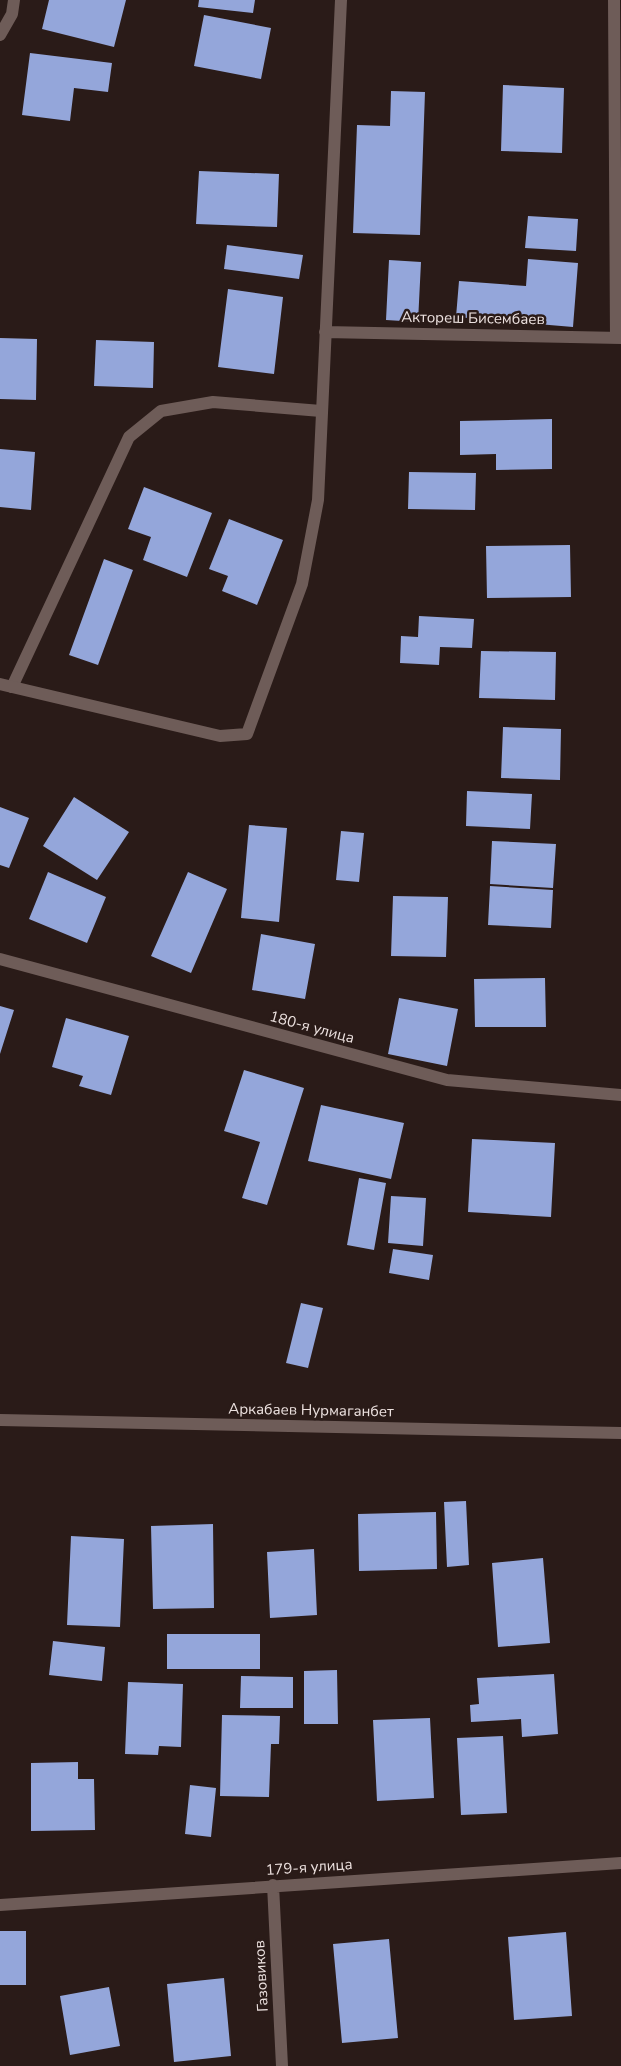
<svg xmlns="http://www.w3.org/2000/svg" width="621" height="2066" font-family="'Nunito Sans',sans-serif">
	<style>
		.building { fill: #94a6da }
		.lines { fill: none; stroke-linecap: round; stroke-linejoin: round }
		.lane { stroke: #6e5c58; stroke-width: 12 }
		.street { stroke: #6e5c58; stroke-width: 12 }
		.labels { text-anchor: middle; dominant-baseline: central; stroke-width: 5; stroke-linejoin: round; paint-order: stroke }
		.street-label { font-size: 15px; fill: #ece1df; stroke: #2a1b18 }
	</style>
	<rect width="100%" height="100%" fill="#2a1b18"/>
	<!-- building -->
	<path class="building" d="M 49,0 L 126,0 L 114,47 L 42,29 Z
		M 199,0 L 255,0 L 253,13 L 198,7 Z
		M 204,15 L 271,28 L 261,79 L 194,66 Z
		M 30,53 L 112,63 L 108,92 L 74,88 L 70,121 L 22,115 Z
		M 503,85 L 564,88 L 562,153 L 501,151 Z
		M 391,91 L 425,92 L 420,235 L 353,233 L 357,125 L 390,126 Z
		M 199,171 L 279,174 L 277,227 L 196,224 Z
		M 528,216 L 578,219 L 576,251 L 525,248 Z
		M 227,245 L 303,255 L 299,279 L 224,269 Z
		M 528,259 L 578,263 L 573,327 L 456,317 L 459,281 L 526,286 Z
		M 389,260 L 421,262 L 418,322 L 386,320 Z
		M 228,289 L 283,297 L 274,374 L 218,367 Z
		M 0,338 L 37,339 L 36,400 L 0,399 Z
		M 96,340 L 154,342 L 153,388 L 94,386 Z
		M 552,419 L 552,469 L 496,470 L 496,454 L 460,455 L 460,421 Z
		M 0,449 L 35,452 L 31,510 L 0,507 Z
		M 409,472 L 476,473 L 475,510 L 408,509 Z
		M 144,487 L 212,513 L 187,577 L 143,560 L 151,537 L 128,529 Z
		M 229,519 L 283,540 L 257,605 L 222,591 L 228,576 L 209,569 Z
		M 570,545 L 571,597 L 487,598 L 486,546 Z
		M 104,559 L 133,570 L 98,665 L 69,655 Z
		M 419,616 L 474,619 L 472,648 L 440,647 L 439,665 L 400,663 L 401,636 L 418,637 Z
		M 481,651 L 556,652 L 555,700 L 479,698 Z
		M 503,727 L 561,729 L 560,780 L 501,778 Z
		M 467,791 L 532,794 L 530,829 L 466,826 Z
		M 74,797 L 129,832 L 97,880 L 43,846 Z
		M 0,807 L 29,818 L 9,868 L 0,865 Z
		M 249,825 L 287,828 L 279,922 L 241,918 Z
		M 341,831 L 364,833 L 359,882 L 336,880 Z
		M 492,841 L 556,844 L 553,888 L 490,884 Z
		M 48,872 L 106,897 L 87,943 L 29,919 Z
		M 188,872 L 227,889 L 191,973 L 151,956 Z
		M 490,886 L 553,890 L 551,928 L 488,925 Z
		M 393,896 L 448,897 L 446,957 L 391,956 Z
		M 261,934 L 315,944 L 305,999 L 252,990 Z
		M 545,978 L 546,1027 L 475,1027 L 474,979 Z
		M 399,998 L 458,1009 L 447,1066 L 388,1054 Z
		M 0,1006 L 14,1010 L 0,1054 Z
		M 66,1018 L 129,1036 L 111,1095 L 79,1086 L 83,1076 L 52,1067 Z
		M 244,1070 L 304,1088 L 267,1205 L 242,1198 L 260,1142 L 224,1131 Z
		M 321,1105 L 404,1123 L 391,1179 L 308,1161 Z
		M 472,1139 L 555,1143 L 551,1217 L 468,1212 Z
		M 359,1178 L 386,1183 L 374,1250 L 347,1245 Z
		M 391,1196 L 426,1198 L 423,1246 L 388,1243 Z
		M 393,1249 L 433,1255 L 429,1280 L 389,1273 Z
		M 301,1303 L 323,1308 L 308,1368 L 286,1363 Z
		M 466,1501 L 469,1565 L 447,1567 L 444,1502 Z
		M 436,1512 L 437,1569 L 359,1571 L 358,1514 Z
		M 213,1524 L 214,1608 L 153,1609 L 151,1526 Z
		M 71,1536 L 124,1539 L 120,1627 L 67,1625 Z
		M 314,1549 L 317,1615 L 270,1618 L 267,1552 Z
		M 543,1558 L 550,1643 L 498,1647 L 492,1563 Z
		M 167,1634 L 260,1634 L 260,1669 L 167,1669 Z
		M 53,1641 L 105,1647 L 102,1681 L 49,1675 Z
		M 337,1670 L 338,1724 L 304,1724 L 304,1671 Z
		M 554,1674 L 558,1734 L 522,1737 L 521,1719 L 471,1722 L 470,1705 L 479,1704 L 477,1678 Z
		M 241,1676 L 293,1677 L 293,1708 L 240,1708 Z
		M 128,1682 L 183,1684 L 181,1747 L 159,1746 L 158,1755 L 125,1754 Z
		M 222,1715 L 280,1716 L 279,1744 L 271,1744 L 269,1797 L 220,1796 Z
		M 430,1718 L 434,1798 L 377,1801 L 373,1720 Z
		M 503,1736 L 507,1813 L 461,1815 L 457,1738 Z
		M 78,1762 L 78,1779 L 94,1779 L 95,1830 L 31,1831 L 31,1763 Z
		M 190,1785 L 216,1788 L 211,1837 L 185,1834 Z
		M 0,1931 L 26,1931 L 26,1985 L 0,1985 Z
		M 566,1932 L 572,2016 L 514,2020 L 508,1937 Z
		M 389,1939 L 398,2038 L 342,2043 L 333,1944 Z
		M 224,1978 L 231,2056 L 174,2062 L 167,1984 Z
		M 109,1987 L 120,2046 L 70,2055 L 60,1996 Z"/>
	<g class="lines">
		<!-- lane -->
		<path class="lane" d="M 0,35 L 12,14 L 14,0
			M 12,687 L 129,437 L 161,411 L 213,402 L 321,411"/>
		<!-- street -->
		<path class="street" d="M 614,0 L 616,337
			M 325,332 L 621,338
			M 0,684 L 220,736 L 247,734 L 302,584 L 318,500 L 341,0
			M 0,959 L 447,1080 L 621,1095
			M 0,1420 L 621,1433
			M 273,1885 L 282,2066
			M 0,1905 L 621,1863"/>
	</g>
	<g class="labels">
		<!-- street labels -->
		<g class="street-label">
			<text transform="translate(473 318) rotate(1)">Актореш Бисембаев</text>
			<text transform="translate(312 1027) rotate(15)">180-я улица</text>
			<text transform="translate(311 1410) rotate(1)">Аркабаев Нурмаганбет</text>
			<text transform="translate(309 1867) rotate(-4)">179-я улица</text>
			<text transform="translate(261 1976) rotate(-93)">Газовиков</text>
		</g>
	</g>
</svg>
